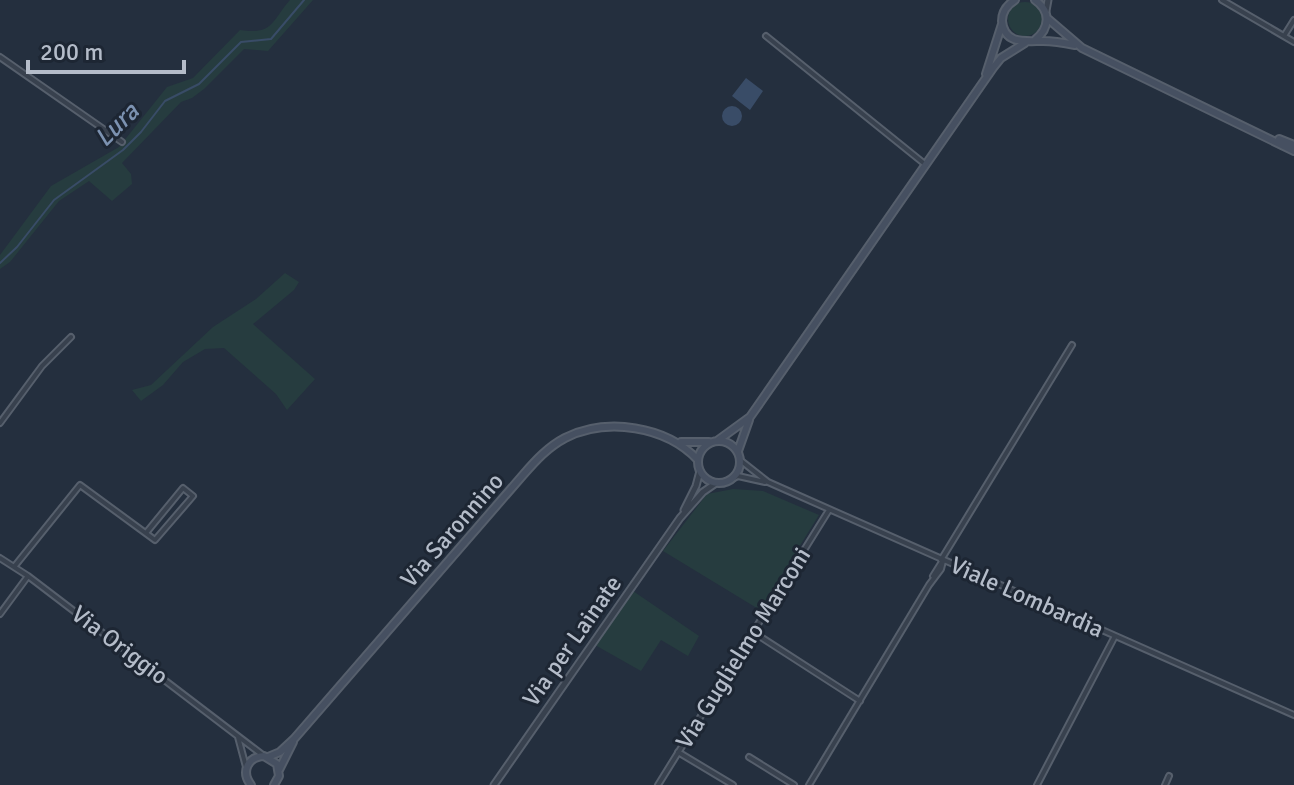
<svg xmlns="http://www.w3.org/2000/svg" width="1294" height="785" font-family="Signika,sans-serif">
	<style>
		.green { fill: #263c3f }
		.water { fill: #394c67 }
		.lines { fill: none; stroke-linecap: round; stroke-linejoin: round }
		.stream { stroke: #394c67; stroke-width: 2 }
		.minor-casing { stroke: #565f6c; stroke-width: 8 }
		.tertiary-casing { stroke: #565f6c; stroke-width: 9 }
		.secondary-casing { stroke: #565f6c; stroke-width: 10 }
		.minor { stroke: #38414e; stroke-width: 4 }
		.tertiary { stroke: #38414e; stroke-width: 5 }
		.secondary { stroke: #465061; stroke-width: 6 }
		.labels { text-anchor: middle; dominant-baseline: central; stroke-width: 6; stroke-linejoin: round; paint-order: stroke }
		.street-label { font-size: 24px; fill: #b4bcc9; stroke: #1d2633 }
		.water-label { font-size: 26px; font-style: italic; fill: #7c92b1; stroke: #1d2633 }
	</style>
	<rect width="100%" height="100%" fill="#242f3e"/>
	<!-- green -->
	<path class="green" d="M 290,0 L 313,0 L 268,51 L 244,49 L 204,89 L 192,98 L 181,102 L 122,163 L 131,174 L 132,184 L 112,201 L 89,181 L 59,201 L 10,262 L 0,269 L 0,255 L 51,186 L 119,147 L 167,87 L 193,78 L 240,30 C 273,35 271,22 290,0 Z
		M1008 19a17 17 0 1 1 34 0a17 17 0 1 1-34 0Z
		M 285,273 L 299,282 L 294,290 L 253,324 L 315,379 L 287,410 L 276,394 L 224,348 L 205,349 L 183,362 L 163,385 L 141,401 L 132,390 L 151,385 L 213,327 L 256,299 Z
		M 733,489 L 763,491 L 819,515 L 760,610 L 663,551 L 707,494 Z
		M 633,591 L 699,636 L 688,656 L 661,640 L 641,671 L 595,645 Z"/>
	<!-- water -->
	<path class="water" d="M 746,78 L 763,91 L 750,110 L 732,96 Z
		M722 116a10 10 0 1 1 20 0a10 10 0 1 1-20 0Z"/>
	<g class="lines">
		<!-- stream -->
		<path class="stream" d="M 0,263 L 17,247 L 54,200 L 123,150 L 141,132 L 165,101 L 199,84 L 241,42 L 271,39 L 304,0"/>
		<defs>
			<path id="minor" d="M 1222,0 L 1294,42
				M 766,36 L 926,165
				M 1284,36 L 1294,20
				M 0,57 L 122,142
				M 0,423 L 42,366 L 71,337
				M 740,460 L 768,482 L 1294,715
				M 727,481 L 738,476 L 765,482
				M 0,558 L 28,576 L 264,756
				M 941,560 L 1072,345
				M 14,567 L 80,485 L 155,540 L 193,496 L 183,488 L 146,533
				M 933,576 L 943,560
				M 0,614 L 28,576
				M 753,632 L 860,701
				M 238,737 L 246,767
				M 678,752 L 733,785
				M 749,757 L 794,785
				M 658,785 L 829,510
				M 809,785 L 929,585 L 941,569 L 943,561
				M 1037,785 L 1115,636
				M 1165,785 L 1169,776"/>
			<path id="tertiary" d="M 1046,11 L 1048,0
				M 684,510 L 696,486 L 700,471
				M 494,785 L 680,518 L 703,492 L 716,483"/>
			<path id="secondary" d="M 1015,0 C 1007,5 1002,11 1002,21 C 1004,45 1026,41 1043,41 C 1054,41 1065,43 1075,45
				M 1035,0 C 1051,11 1050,28 1035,40
				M 1047,18 L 1082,48 L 1294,151
				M 986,74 L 1002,24
				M 1279,139 L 1294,145
				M698 462a21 21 0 1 1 42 0a21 21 0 1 1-42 0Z
				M 717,441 L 750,417 L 993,68 L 1001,58 L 1025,43
				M 681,442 L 709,442
				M 738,451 L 749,420
				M 268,757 L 280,752 L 294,739 L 523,475 C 536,460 548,447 565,438 C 607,417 666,426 698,460
				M 279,770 L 293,742
				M 251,785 C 241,772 247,757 264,756 L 277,764 L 279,776 L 274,785"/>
		</defs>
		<!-- minor casing -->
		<use href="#minor" class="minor-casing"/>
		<!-- tertiary casing -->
		<use href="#tertiary" class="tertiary-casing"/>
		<!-- secondary casing -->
		<use href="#secondary" class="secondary-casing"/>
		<!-- minor -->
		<use href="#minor" class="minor"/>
		<!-- tertiary -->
		<use href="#tertiary" class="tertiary"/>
		<!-- secondary -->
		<use href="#secondary" class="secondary"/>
	</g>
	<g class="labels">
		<!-- street labels -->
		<g class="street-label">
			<text transform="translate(452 530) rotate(-49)">Via Saronnino</text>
			<text transform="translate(1027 597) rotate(24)">Viale Lombardia</text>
			<text transform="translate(572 641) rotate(-55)">Via per Lainate</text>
			<text transform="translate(120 645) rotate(37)">Via Origgio</text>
			<text transform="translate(743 648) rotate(-58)">Via Guglielmo Marconi</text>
		</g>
		<!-- water labels -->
		<g class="water-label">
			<text transform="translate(117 125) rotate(-45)">Lura</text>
		</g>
	</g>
	<!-- scale -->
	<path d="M28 60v12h156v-12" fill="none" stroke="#b4bcc9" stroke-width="4"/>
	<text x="40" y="60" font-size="24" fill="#b4bcc9" stroke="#1d2633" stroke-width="6" paint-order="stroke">200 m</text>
</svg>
